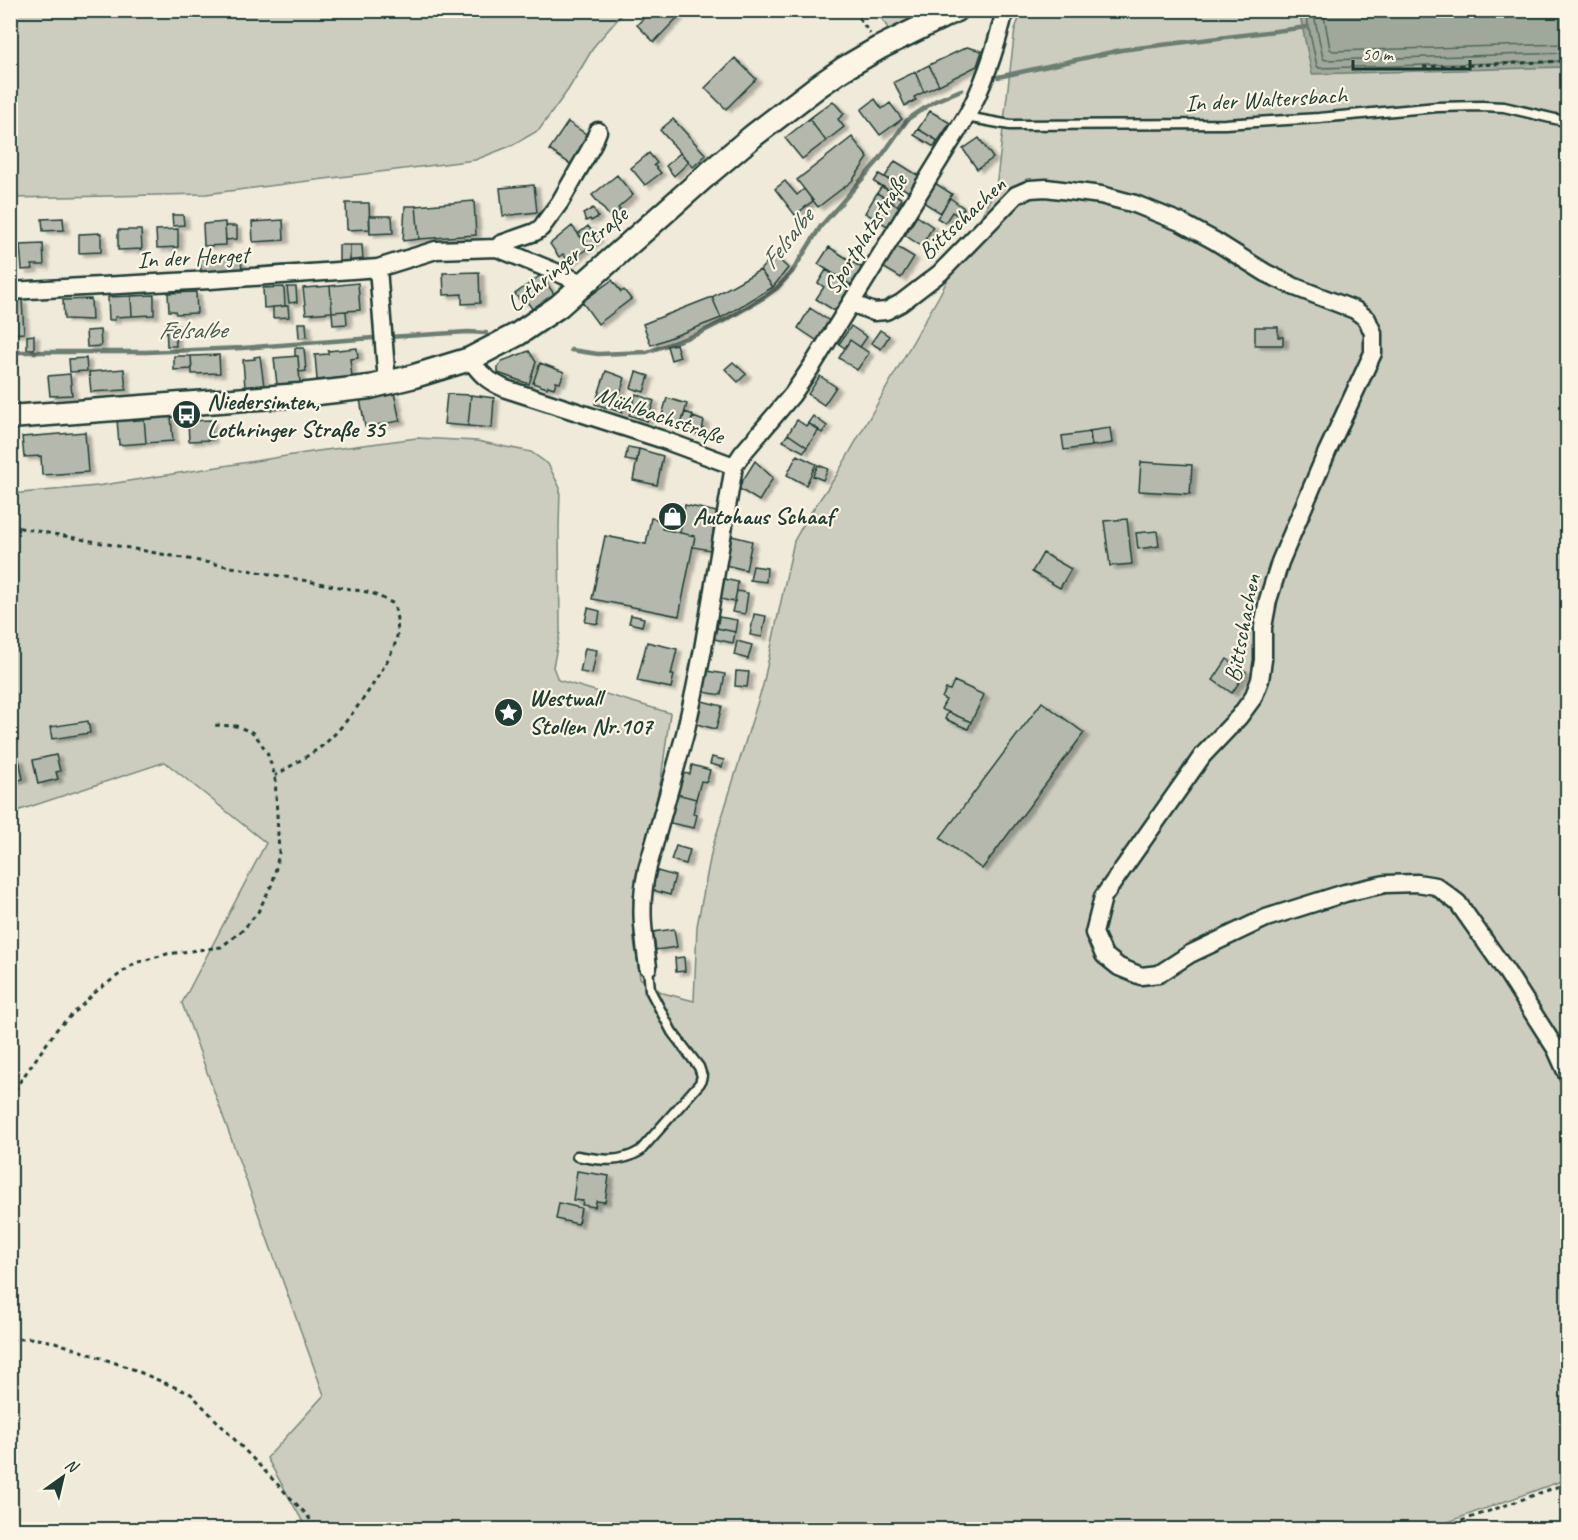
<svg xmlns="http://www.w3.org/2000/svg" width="1578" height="1540" font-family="Caveat,sans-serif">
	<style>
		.green { fill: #cccdbf; stroke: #76857a; stroke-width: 1.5 }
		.water { fill: #9fa89a; stroke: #6c7d71; stroke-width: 1.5 }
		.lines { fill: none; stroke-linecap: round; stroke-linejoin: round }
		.shore { stroke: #52685d; stroke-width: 1.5 }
		.stream { stroke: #6c7d71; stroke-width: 4.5 }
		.building { fill: #b5b9ad; stroke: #1f3d34; stroke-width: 1.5; filter: url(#shadow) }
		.service-casing { stroke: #1f3d34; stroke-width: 13 }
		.minor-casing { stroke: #1f3d34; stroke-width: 21 }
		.secondary-casing { stroke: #1f3d34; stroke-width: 27 }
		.path { stroke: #1f3d34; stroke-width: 3; stroke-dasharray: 4.5 4.5; stroke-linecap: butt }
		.service { stroke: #fcf5e5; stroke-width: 8 }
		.minor { stroke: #fcf5e5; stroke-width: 16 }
		.secondary { stroke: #fcf5e5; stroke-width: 22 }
		.labels { text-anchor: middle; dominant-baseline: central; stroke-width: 4.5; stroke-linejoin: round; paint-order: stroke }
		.street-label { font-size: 24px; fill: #1f3d34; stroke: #fcf5e5 }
		.poi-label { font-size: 24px; font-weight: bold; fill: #1f3d34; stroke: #fcf5e5; text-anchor: start }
		.water-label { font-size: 26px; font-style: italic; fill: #455d53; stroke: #fcf5e5 }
	</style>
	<defs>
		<filter id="shadow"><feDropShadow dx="5" dy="3" stdDeviation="1.5" flood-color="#0004"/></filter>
	</defs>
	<rect width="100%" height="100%" fill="#efeada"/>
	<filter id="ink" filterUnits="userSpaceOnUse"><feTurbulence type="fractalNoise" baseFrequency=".0167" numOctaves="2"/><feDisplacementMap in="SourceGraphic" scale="12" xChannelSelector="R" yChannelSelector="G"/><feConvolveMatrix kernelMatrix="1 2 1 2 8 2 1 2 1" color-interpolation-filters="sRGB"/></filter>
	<g filter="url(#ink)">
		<!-- green -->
		<path class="green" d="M 10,11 L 11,10 L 625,11 L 595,45 L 568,90 L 539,130 L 513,145 L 475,160 L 206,194 L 11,198 Z
			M 877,11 L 933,11 L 889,30 Z
			M 1022,11 L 1567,11 L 1567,1479 L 1426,1530 L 307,1529 L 267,1458 L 324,1395 L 182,1003 L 266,843 L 165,762 L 11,813 L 11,494 L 97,486 L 318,451 L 417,438 L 477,441 L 531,452 L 548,464 L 560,488 L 559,529 L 560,632 L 553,667 L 558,680 L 670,713 L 661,780 L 633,897 L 634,941 L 640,978 L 663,993 L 694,1001 L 697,926 L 712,849 L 763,685 L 794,541 L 807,518 L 836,476 L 939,296 L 996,188 L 1015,29 Z"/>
		<!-- water -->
		<path class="water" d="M 1299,11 L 1567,11 L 1567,67 L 1312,74 Z"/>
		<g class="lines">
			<!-- shore -->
			<path class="shore" d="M 1305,10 L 1317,66 L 1319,68 L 1568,61
				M 1313,10 L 1323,58 L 1325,60 L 1568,53
				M 1323,10 L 1330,49 L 1333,51 L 1568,44"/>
			<!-- stream -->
			<path class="stream" d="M 998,77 L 1121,50 L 1308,27
				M 389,337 L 468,332 L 486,333
				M 571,350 L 598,354 L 647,352 L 698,334 L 729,318 L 766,296 L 777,288 L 792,272 L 821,226 L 878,161 L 908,119 L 935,101 L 961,90
				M 10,352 L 146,352 L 242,348 L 373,338"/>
		</g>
		<!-- building -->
		<path class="building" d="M 651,10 L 671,10 L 678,17 L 654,42 L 637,25 Z
			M 967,47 L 982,51 L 977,66 L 939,85 L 929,65 Z
			M 735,58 L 756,79 L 726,109 L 705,88 Z
			M 929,65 L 939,85 L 924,92 L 915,72 Z
			M 915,72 L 924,92 L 914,97 L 916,100 L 905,106 L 894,82 Z
			M 875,99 L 882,109 L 890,103 L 902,119 L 880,135 L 861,110 Z
			M 833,101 L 844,114 L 838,119 L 844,127 L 826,141 L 809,119 Z
			M 930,111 L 950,123 L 938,141 L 918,129 Z
			M 673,119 L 706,155 L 693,167 L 660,130 Z
			M 809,119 L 826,141 L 802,159 L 785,138 Z
			M 568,122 L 586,134 L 585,136 L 590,139 L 572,165 L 549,150 Z
			M 918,129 L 938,141 L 934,147 L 914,135 Z
			M 852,137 L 868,158 L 852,181 L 818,207 L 797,180 Z
			M 979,138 L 993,158 L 977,169 L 963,149 Z
			M 649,153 L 657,163 L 654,165 L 661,173 L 645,185 L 631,168 Z
			M 680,153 L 689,162 L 674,176 L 666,166 Z
			M 895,161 L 919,176 L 909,192 L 885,177 Z
			M 879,174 L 894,183 L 889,191 L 874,182 Z
			M 617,175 L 633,195 L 618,208 L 620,210 L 611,218 L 592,195 Z
			M 785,181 L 797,195 L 804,189 L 813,201 L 795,215 L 775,189 Z
			M 935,183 L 952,194 L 941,213 L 923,202 Z
			M 534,185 L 537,212 L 503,216 L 500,188 Z
			M 882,186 L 902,199 L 897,206 L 877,193 Z
			M 877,193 L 901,208 L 889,227 L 865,213 Z
			M 950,198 L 964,208 L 959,216 L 952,212 L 945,223 L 937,218 Z
			M 474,201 L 476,235 L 419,239 L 416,206 Z
			M 346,203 L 369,203 L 370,229 L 347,230 Z
			M 405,206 L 416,206 L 419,239 L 403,241 Z
			M 593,208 L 598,217 L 591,221 L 590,219 L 586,221 L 583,214 Z
			M 172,215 L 183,215 L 184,225 L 173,226 Z
			M 369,216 L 392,216 L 393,233 L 370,234 Z
			M 917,216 L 933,227 L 921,246 L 905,235 Z
			M 63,218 L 64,230 L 43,231 L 42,219 Z
			M 283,220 L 284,240 L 253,242 L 252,222 Z
			M 225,222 L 226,245 L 204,246 L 203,224 Z
			M 225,226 L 237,226 L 237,239 L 226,240 Z
			M 572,226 L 589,247 L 570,262 L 563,254 L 559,257 L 550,244 Z
			M 588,226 L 598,239 L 589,247 L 578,234 Z
			M 178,229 L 178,247 L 157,248 L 156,230 Z
			M 118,230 L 141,230 L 142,249 L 118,250 Z
			M 101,233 L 101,252 L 79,253 L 79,234 Z
			M 43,244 L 44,265 L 32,265 L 33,269 L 22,270 L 20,245 Z
			M 339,245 L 350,245 L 350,261 L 339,264 Z
			M 350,245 L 362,245 L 363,259 L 350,261 Z
			M 894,245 L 914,257 L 901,278 L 881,266 Z
			M 829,247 L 862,268 L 851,285 L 818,264 Z
			M 241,255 L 242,271 L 201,273 L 200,258 Z
			M 774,255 L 788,268 L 773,287 L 760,270 Z
			M 760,270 L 773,287 L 721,318 L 712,297 Z
			M 826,270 L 851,285 L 835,311 L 816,299 L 824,287 L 818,283 Z
			M 479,272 L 480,303 L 462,304 L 462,294 L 444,295 L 443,273 Z
			M 541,275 L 554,294 L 533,310 L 525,299 L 521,302 L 515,294 Z
			M 612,280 L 621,292 L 624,290 L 631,299 L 598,324 L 582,302 Z
			M 358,283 L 360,310 L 332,312 L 330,286 Z
			M 330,286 L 332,312 L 306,314 L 303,288 Z
			M 284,287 L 285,306 L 264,308 L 263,288 Z
			M 287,287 L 296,287 L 297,302 L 289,303 Z
			M 196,292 L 197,313 L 176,314 L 175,311 L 169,311 L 168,293 Z
			M 154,295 L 154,315 L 132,316 L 131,296 Z
			M 131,296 L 132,316 L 115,317 L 115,320 L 109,320 L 108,297 Z
			M 712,297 L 721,318 L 651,345 L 643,324 Z
			M 91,299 L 92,320 L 64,319 L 63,300 Z
			M 10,300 L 22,300 L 24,333 L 10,334 Z
			M 288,306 L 289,317 L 273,318 L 273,307 Z
			M 810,308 L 831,322 L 819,342 L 798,328 Z
			M 346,311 L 347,324 L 333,325 L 332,312 Z
			M 166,323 L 174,323 L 176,346 L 167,346 Z
			M 298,323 L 306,323 L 307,337 L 299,338 Z
			M 851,326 L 867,337 L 860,347 L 850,340 L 845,348 L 839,344 Z
			M 1255,327 L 1278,327 L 1278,337 L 1283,337 L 1283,345 L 1255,345 Z
			M 100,330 L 101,346 L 87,347 L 86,331 Z
			M 880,330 L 889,336 L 881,349 L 871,343 Z
			M 34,335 L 34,349 L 27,349 L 27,336 Z
			M 850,340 L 869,353 L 857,370 L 839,358 Z
			M 676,344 L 680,357 L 671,360 L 667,346 Z
			M 295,348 L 304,348 L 306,371 L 299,372 L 298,356 L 295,356 Z
			M 357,348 L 358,358 L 350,359 L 352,377 L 317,380 L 315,355 L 328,354 L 328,351 Z
			M 529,351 L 536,362 L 529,384 L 498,373 L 498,367 L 502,361 Z
			M 219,355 L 220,373 L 192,374 L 191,356 Z
			M 174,356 L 191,356 L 192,369 L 174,370 Z
			M 260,356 L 264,386 L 245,388 L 243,360 L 255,359 L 254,357 Z
			M 298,356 L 300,383 L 277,385 L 274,358 Z
			M 86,358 L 87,371 L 70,372 L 69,359 Z
			M 733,362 L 746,374 L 738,382 L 725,369 Z
			M 540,363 L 564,372 L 560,383 L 556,382 L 554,388 L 548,386 L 547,388 L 533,383 Z
			M 124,369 L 126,390 L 91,392 L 89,372 Z
			M 606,371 L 625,378 L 615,410 L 595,404 Z
			M 636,372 L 649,376 L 644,392 L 631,388 Z
			M 70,374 L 72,395 L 50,396 L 48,376 Z
			M 820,376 L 836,387 L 824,405 L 808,394 Z
			M 394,393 L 400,421 L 365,427 L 360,399 Z
			M 447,394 L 471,395 L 468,426 L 444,424 Z
			M 636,394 L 654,401 L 647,421 L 629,415 Z
			M 471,395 L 494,398 L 492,428 L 468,426 Z
			M 619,396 L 627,398 L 622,413 L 615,410 Z
			M 667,398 L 687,404 L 680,428 L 660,422 Z
			M 685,412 L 693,415 L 688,431 L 680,428 Z
			M 171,416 L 173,441 L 146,443 L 144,417 Z
			M 813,416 L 827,426 L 822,433 L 808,423 Z
			M 144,417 L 146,443 L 119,445 L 117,419 Z
			M 693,417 L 704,421 L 701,435 L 688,431 Z
			M 211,420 L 212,440 L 189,441 L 188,421 Z
			M 797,420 L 806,426 L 808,423 L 819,430 L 807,447 L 788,434 Z
			M 1110,428 L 1112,443 L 1092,446 L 1089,431 Z
			M 85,432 L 88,472 L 42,475 L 41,456 L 24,457 L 22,437 Z
			M 1090,432 L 1092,446 L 1064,450 L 1062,436 Z
			M 788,434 L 807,447 L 804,452 L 783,441 Z
			M 628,447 L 639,449 L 637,462 L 625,460 Z
			M 639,449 L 663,456 L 657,485 L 633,480 Z
			M 797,455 L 816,464 L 806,485 L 787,475 Z
			M 755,461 L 773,478 L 759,501 L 738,488 Z
			M 1141,462 L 1192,465 L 1190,494 L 1139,491 Z
			M 818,465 L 828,469 L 823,480 L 813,476 Z
			M 685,505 L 717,512 L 710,550 L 693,547 L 695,536 L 680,533 Z
			M 651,518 L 664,521 L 662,529 L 695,536 L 679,616 L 592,599 L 605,536 L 646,544 Z
			M 1127,519 L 1132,564 L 1110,566 L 1104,521 Z
			M 1157,531 L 1159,546 L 1138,549 L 1136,533 Z
			M 732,536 L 752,541 L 746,570 L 725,565 Z
			M 1043,553 L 1071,569 L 1060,588 L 1032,572 Z
			M 753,566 L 767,568 L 766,582 L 750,580 Z
			M 724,579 L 738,582 L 735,602 L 720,599 Z
			M 737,591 L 748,593 L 745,614 L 732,612 Z
			M 588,608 L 600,611 L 598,624 L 585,622 Z
			M 754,614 L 766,616 L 762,637 L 750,635 Z
			M 631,615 L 644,618 L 642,626 L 629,623 Z
			M 719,617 L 737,620 L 735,632 L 717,628 Z
			M 717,628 L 735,632 L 733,643 L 714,639 Z
			M 737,641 L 752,645 L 748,659 L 734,655 Z
			M 647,642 L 677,649 L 671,675 L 674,675 L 671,688 L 637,681 Z
			M 585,648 L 597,650 L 592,674 L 580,672 Z
			M 1227,659 L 1246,672 L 1232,693 L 1213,680 Z
			M 707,671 L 725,674 L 721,695 L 703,692 Z
			M 736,671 L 749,672 L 747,687 L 735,686 Z
			M 954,681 L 984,695 L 971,722 L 941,709 L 946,700 L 942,698 L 946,689 L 950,690 Z
			M 702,701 L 722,706 L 716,729 L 696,724 Z
			M 1042,702 L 1084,733 L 982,869 L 940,838 Z
			M 948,712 L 971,722 L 968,729 L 945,719 Z
			M 88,721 L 90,733 L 52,739 L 50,727 Z
			M 56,755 L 60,771 L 56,772 L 58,779 L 38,784 L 33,760 Z
			M 712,757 L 724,760 L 722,767 L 710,764 Z
			M 19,759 L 23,779 L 10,782 L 10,760 Z
			M 692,765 L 710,770 L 707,782 L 701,781 L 696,799 L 677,794 L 682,773 L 690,774 Z
			M 677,794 L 696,799 L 693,814 L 697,815 L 694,828 L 670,823 Z
			M 676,846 L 690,850 L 686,864 L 671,860 Z
			M 654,870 L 675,876 L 670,895 L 649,889 Z
			M 674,929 L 677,947 L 656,950 L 653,932 Z
			M 684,957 L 685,971 L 676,972 L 675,958 Z
			M 577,1171 L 609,1176 L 605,1202 L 596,1201 L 595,1207 L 582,1205 L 583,1201 L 573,1200 Z
			M 559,1203 L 581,1208 L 578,1224 L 556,1219 Z"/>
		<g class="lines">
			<defs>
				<path id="service" d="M 966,117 L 1010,125 L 1225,124 L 1319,118 L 1437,107 L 1482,106 L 1504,107 L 1568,122
					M 577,1156 C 601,1160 618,1164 640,1151 L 700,1083 L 702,1076 L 699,1067 L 672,1032 L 650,990 L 648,967"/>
				<path id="minor" d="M 497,248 L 501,244 L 535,232 L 541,228 L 560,202 L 592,146 L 598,131
					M 378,268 L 387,383
					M 10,291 L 210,280 L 352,270 L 378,268 L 436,250 L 497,248 L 585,284
					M 851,303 L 874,312 L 886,311 L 901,303 L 940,273 L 1016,195 L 1030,189 L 1046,188 L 1101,195 L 1135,204 L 1180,222 L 1215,241 L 1266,273 L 1295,287 L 1355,310 L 1367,319 L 1373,333 L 1373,353 L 1327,452 L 1280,562 L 1268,600 L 1263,627 L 1263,660 L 1260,680 L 1253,698 L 1239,717 L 1203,755 L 1103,897 L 1094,933 L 1104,955 L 1119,967 L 1141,976 L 1159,974 L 1190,954 L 1266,918 L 1345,893 L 1385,884 L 1417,883 L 1436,886 L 1458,903 L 1508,974 L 1556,1049 L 1568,1076
					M 470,359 C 481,375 488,381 506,389 L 661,439 L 734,466
					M 648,967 C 643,931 639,906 647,870 L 685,734 L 695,689 L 703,649 L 734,466 L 742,454 L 792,395 L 812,366 L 966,117 C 985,84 996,48 1005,10"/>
				<path id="secondary" d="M 10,417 L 300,395 L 370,387 L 411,377 L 470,359 L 518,334 L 559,306 L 709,173 L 753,136 L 817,87 L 843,69 L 879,48 L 956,10"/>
			</defs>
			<!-- service casing -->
			<use href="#service" class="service-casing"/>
			<!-- minor casing -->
			<use href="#minor" class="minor-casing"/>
			<!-- secondary casing -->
			<use href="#secondary" class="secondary-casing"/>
			<!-- path -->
			<path class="path" d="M 854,10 L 870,34
				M 1423,67 L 1568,61
				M 10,526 L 372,593 L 394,604 C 397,617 399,628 396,641 C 387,669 345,728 322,746 C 307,757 290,766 275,776
				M 10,1098 L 19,1083 L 57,1029 L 98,990 L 135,963 L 167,954 L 221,947 L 243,930 L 258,912 L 273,882 L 279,853 L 275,776 L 267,752 L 254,733 L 236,726 L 212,725
				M 10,1340 L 30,1338 L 55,1342 L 130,1368 L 191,1394 L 306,1514 L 318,1530
				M 1436,1530 L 1568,1483"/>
			<!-- service -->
			<use href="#service" class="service"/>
			<!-- minor -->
			<use href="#minor" class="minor"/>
			<!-- secondary -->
			<use href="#secondary" class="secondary"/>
		</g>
	</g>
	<!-- icons -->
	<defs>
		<symbol id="bus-disc" viewBox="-11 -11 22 22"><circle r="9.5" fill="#1f3d34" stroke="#fcf5e5"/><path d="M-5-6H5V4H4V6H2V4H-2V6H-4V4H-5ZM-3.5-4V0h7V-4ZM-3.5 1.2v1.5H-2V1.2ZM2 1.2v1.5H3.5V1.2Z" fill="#fff"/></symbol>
		<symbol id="shop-disc" viewBox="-11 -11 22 22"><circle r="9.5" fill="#1f3d34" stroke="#fcf5e5"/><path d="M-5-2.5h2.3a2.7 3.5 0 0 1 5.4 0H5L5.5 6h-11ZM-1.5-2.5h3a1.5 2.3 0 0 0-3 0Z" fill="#fff"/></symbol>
		<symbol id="sight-disc" viewBox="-11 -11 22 22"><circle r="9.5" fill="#1f3d34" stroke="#fcf5e5"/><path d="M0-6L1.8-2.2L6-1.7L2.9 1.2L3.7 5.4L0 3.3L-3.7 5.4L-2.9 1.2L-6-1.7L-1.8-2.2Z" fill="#fff"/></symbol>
	</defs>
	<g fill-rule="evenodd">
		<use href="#bus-disc" x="170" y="398" width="33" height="33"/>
		<use href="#shop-disc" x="656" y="500" width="33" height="33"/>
		<use href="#sight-disc" x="492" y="696" width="33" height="33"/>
	</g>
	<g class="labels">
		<!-- street labels -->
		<g class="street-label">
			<text transform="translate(1266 99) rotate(-3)">In der Waltersbach</text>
			<text transform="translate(962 218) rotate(-43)">Bittschachen</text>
			<text transform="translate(865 234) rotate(-58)">Sportplatzstraße</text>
			<text transform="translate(193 257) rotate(-3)">In der Herget</text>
			<text transform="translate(567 259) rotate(-40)">Lothringer Straße</text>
			<text transform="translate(660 415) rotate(19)">Mühlbachstraße</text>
			<text transform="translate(1242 628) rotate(-79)">Bittschachen</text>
		</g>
		<!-- poi labels -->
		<g class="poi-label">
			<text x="207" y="401">Niedersimten,<tspan x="207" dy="28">Lothringer Straße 35</tspan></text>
			<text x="693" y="516">Autohaus Schaaf</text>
			<text x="529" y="698">Westwall<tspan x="529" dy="28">Stollen Nr.107</tspan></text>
		</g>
		<!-- water labels -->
		<g class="water-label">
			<text transform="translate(787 239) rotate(-52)">Felsalbe</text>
			<text transform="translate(192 330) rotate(-1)">Felsalbe</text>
		</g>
	</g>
	<!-- margin -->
	<rect width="1578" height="1540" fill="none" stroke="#fcf5e5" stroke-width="36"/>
	<rect x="18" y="18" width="1542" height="1504" fill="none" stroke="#1f3d34" stroke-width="2" filter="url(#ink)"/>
	<!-- north arrow -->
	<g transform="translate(63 1477) rotate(34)" stroke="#fcf5e5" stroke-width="4.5" paint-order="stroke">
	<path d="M0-4.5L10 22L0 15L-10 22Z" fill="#1f3d34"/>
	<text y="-9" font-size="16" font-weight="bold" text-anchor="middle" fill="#1f3d34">N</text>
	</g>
	<!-- scale -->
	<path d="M1353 60v9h117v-9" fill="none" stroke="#1f3d34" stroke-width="3"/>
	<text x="1362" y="60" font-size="18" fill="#1f3d34" stroke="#fcf5e5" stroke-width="4.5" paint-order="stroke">50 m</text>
</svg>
